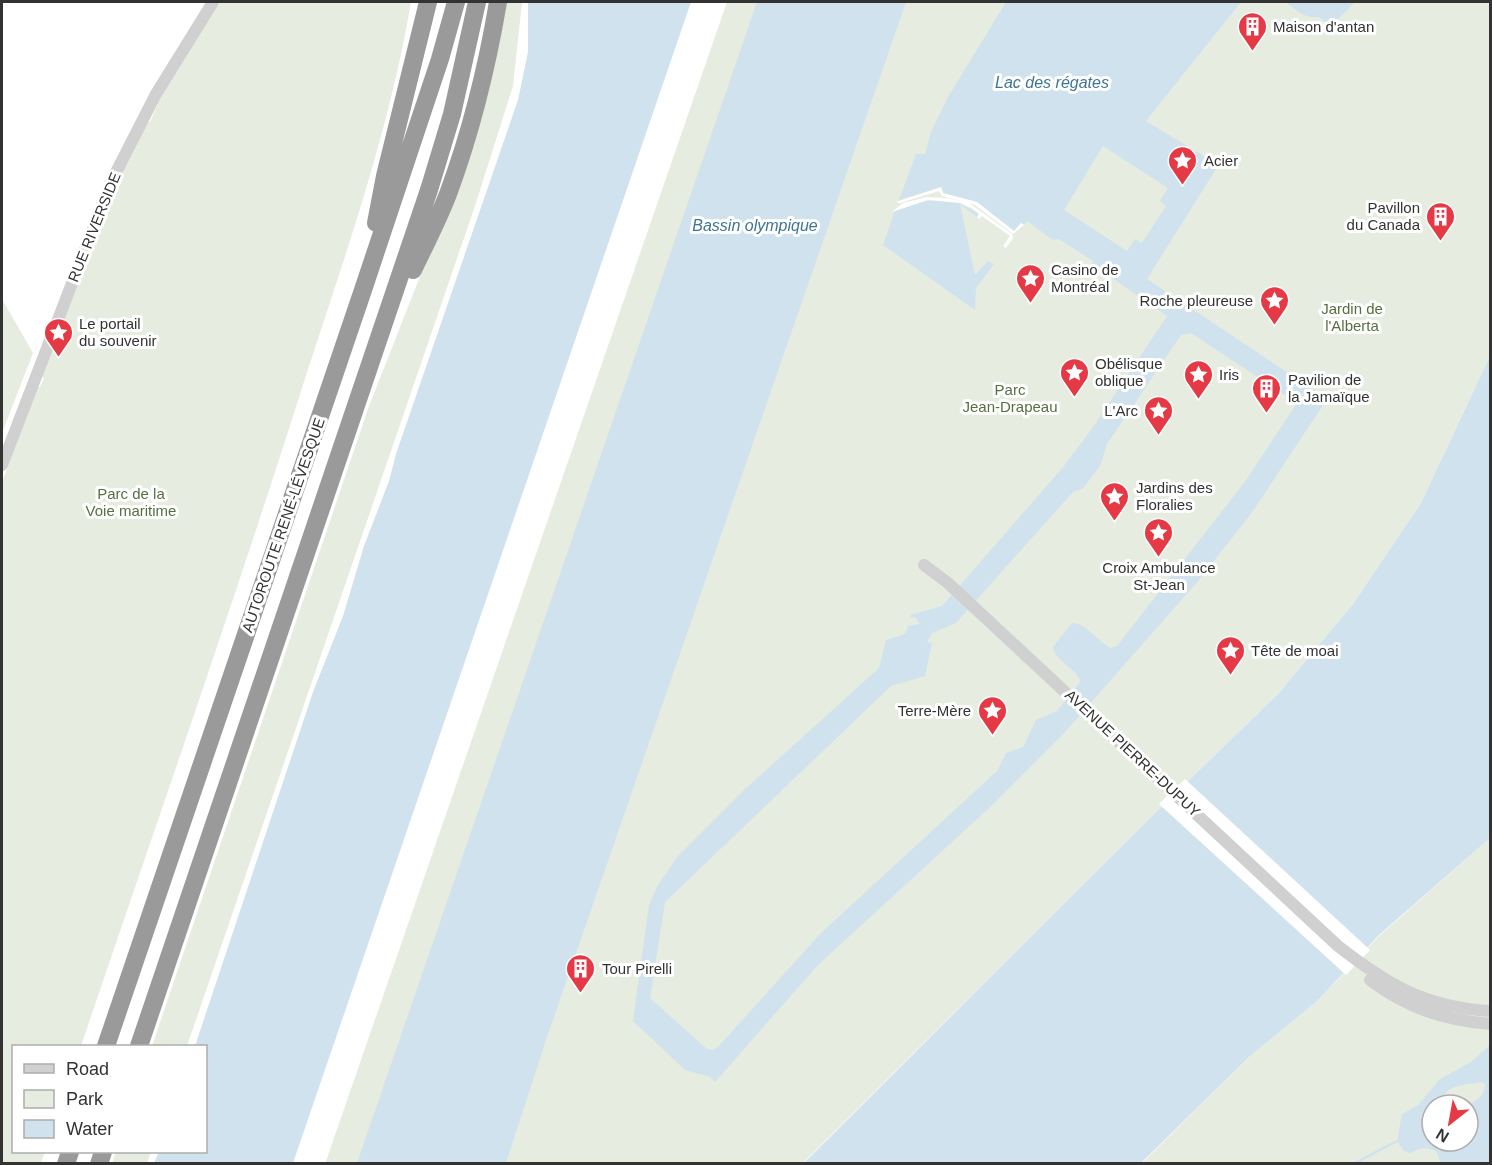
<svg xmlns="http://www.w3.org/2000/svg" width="1492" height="1165" font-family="Helvetica,sans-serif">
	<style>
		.green { fill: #e6ecdf; fill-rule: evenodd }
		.water { fill: #cfe2ee; fill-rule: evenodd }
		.pier { fill: #fff }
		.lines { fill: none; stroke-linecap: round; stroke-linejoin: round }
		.stream { stroke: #cfe2ee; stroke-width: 2 }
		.minor { stroke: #d0d0d0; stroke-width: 12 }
		.highway { stroke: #9a9a9a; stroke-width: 18 }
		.labels { text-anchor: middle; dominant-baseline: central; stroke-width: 6; stroke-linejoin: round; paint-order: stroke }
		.poi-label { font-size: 15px; fill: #333; stroke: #fff; text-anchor: start }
		.street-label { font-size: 15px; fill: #333; stroke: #fff }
		.park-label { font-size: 15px; fill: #56703f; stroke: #fff }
		.water-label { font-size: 16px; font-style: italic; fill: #3f7597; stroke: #fff }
	</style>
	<rect width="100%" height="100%" fill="#fff"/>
	<!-- green -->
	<path class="green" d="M 220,2 L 411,2 C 389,134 343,261 302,388 C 232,609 155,827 81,1046 L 14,1046 L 14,1152 L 45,1152 L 41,1163 L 2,1163 L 2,482 L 38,387 L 40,387 L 44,378 L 41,376 L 111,195 L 147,121 L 150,122 L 161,97 Z
		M 502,2 L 522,2 L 513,86 L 475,206 L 187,1046 L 152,1046 L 369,406 L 443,218 Z
		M 727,2 L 1490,2 L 1490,356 L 1421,503 L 1353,604 L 1279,693 L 1149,819 L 803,1163 L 325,1164 Z
		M 2,299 L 33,353 L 2,433 Z
		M 1490,838 L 1490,1163 L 1141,1164 L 1249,1057 L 1316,1002 L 1379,936 ZM 1432,1105 L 1468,1105 L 1468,1141 L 1432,1141 Z
		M 116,1152 L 151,1152 L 147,1163 L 112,1163 Z"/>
	<!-- water -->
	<path class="water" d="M 528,2 L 691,2 L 293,1163 L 154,1163 L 159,1152 L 206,1152 L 206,1046 L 195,1046 L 313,692 L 343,616 L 364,546 L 389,481 L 396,454 L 518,100 L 528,52 Z
		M 757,2 L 906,2 L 548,1034 L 506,1163 L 357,1163 Z
		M 1006,2 L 1241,2 L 1146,121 L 1202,155 L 1216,169 L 1147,279 L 1327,399 L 1253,511 L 1199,580 L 1065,732 L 987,810 L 818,965 L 715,1082 L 710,1077 L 685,1070 L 633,1021 L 649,905 L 658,885 L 678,856 L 743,791 L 879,668 L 886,640 L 905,634 L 908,626 L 920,624 L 915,617 L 910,618 L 911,615 L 942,606 L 1064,466 L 1091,430 L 1167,316 L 1092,264 L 1093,261 L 1059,239 L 1053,240 L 1027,221 L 1024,225 L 1021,223 L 1014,232 L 977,202 L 943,193 L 941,187 L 899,200 L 916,154 L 925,154 L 931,132 L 948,97 ZM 1103,146 L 1168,188 L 1160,201 L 1166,206 L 1142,243 L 1135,239 L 1127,251 L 1064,210 ZM 1191,333 L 1297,403 L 1244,483 L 1117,646 L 1111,648 C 1098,642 1086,623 1072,623 L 1053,647 C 1056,663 1077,667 1080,682 L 1057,711 L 1036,720 L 1023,747 L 1006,753 L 997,771 L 820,934 L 718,1047 L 713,1050 L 707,1049 L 650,998 L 665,902 L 891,686 L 925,676 L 932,643 L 927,642 L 932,633 L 956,623 L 1073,492 L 1083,488 L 1100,466 L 1107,444 L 1181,335 Z
		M 1286,2 L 1355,2 L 1331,26 L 1319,17 C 1305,19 1297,11 1286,2 Z
		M 935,200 L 960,203 L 979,214 L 977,217 L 960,204 L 975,275 L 988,261 L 994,264 L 976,288 L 975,310 L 883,245 L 895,210 L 920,202 Z
		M 1490,356 L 1490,838 L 1379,935 L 1316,1002 L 1249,1057 L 1141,1163 L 803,1164 L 1149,819 L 1279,693 L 1353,604 L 1421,503 Z
		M 1490,1045 L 1490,1163 L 1441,1163 L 1436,1151 C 1427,1147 1419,1147 1411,1153 L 1404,1151 L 1397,1141 L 1402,1114 L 1418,1105 L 1440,1079 L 1471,1062 ZM 1481,1082 L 1485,1084 C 1485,1095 1477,1101 1468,1105 L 1468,1141 L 1432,1141 L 1432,1105 L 1444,1105 L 1441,1100 C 1447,1084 1467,1085 1481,1082 Z"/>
	<!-- pier -->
	<path class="pier" d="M 941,187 L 943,193 L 977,202 L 1014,231 L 1021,223 L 1024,225 L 1013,234 L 975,205 L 942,196 L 939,191 L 900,203 L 896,202 Z
		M 927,197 L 947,198 L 969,203 L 1012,234 L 1013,238 L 1006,248 L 1003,246 L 1010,236 L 982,216 L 979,219 L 977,217 L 979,214 L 973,209 L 960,203 L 928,200 L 892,212 L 903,203 Z
		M 1185,779 L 1370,950 L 1346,975 L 1159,804 Z"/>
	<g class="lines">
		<!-- stream -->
		<path class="stream" d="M 1353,1164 L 1397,1141"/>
		<!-- minor -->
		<path class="minor" d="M 2,465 L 111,182 L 156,94 L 213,2
			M 924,565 L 948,583 L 1338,946 C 1388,985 1425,1007 1490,1011
			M 1370,980 C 1407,1008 1444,1020 1490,1024"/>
		<!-- highway -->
		<path class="highway" d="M 376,223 L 385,176 L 428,2
			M 413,270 C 425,245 438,220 448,194 C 471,132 487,67 498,2
			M 106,1046 L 363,290 L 440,59 L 456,2
			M 139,1046 L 429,190 L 452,114 L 477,2
			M 66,1164 L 70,1152
			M 99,1164 L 103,1152"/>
	</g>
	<!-- icons -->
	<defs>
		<symbol id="building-pin" viewBox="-11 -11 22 30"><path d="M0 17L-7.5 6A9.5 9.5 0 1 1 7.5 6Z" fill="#e63946" stroke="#fff"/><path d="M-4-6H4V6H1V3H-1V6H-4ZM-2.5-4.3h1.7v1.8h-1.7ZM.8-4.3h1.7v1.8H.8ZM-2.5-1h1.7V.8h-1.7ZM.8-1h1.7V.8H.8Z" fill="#fff"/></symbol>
		<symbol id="sight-pin" viewBox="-11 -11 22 30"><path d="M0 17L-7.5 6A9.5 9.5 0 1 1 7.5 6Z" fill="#e63946" stroke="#fff"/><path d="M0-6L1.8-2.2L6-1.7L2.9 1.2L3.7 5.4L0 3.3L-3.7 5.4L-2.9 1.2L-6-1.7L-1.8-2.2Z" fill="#fff"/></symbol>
	</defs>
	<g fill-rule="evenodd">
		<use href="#building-pin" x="1236" y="10" width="33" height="45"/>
		<use href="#sight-pin" x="1166" y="144" width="33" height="45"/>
		<use href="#building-pin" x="1424" y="200" width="33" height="45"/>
		<use href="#sight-pin" x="1014" y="262" width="33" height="45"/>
		<use href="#sight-pin" x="1258" y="284" width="33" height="45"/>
		<use href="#sight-pin" x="42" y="316" width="33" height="45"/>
		<use href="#sight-pin" x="1058" y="356" width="33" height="45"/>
		<use href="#sight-pin" x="1182" y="358" width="33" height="45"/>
		<use href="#building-pin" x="1250" y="372" width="33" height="45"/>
		<use href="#sight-pin" x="1142" y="394" width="33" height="45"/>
		<use href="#sight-pin" x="1098" y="480" width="33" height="45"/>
		<use href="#sight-pin" x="1142" y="516" width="33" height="45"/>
		<use href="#sight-pin" x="1214" y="634" width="33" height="45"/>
		<use href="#sight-pin" x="976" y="694" width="33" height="45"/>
		<use href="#building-pin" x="564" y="952" width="33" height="45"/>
	</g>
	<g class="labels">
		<!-- poi labels -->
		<g class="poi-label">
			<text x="1273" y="26">Maison d'antan</text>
			<text x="1204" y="160">Acier</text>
			<text x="1420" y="207" text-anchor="end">Pavillon<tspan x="1420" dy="17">du Canada</tspan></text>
			<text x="1051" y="269">Casino de<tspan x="1051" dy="17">Montréal</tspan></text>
			<text x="1253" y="300" text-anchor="end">Roche pleureuse</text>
			<text x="79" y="323">Le portail<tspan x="79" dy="17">du souvenir</tspan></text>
			<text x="1095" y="363">Obélisque<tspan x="1095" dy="17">oblique</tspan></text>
			<text x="1219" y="374">Iris</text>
			<text x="1288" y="379">Pavilion de<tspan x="1288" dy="17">la Jamaïque</tspan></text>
			<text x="1138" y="410" text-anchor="end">L'Arc</text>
			<text x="1136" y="487">Jardins des<tspan x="1136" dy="17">Floralies</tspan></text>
			<text x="1159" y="567" text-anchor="middle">Croix Ambulance<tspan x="1159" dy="17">St-Jean</tspan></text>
			<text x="1251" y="650">Tête de moai</text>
			<text x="971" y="710" text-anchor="end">Terre-Mère</text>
			<text x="602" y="968">Tour Pirelli</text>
		</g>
		<!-- street labels -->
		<g class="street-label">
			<text transform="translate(94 227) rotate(-68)">RUE RIVERSIDE</text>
			<text transform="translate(283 525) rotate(-71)">AUTOROUTE RENÉ-LÉVESQUE</text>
			<text transform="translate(1133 753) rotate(43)">AVENUE PIERRE-DUPUY</text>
		</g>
		<!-- park labels -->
		<g class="park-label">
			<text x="1352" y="308">Jardin de<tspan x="1352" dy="17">l'Alberta</tspan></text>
			<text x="1010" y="389">Parc<tspan x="1010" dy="17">Jean-Drapeau</tspan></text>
			<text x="131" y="493">Parc de la<tspan x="131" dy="17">Voie maritime</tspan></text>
		</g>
		<!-- water labels -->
		<g class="water-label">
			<text x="1052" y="82">Lac des régates</text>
			<text x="755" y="225">Bassin olympique</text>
		</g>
	</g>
	<!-- border -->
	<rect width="1492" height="1165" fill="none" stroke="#333333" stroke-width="6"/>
	<!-- legend -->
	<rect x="12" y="1045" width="195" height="108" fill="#ffffff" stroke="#adadad" stroke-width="1.5"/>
	<rect x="24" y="1064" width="30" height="9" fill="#d0d0d0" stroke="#adadad" stroke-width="1.5"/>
	<text x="66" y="1075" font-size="18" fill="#333333">Road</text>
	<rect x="24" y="1090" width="30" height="18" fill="#e6ecdf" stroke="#adadad" stroke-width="1.5"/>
	<text x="66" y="1105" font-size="18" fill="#333333">Park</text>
	<rect x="24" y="1120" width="30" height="18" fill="#cfe2ee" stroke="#adadad" stroke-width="1.5"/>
	<text x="66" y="1135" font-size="18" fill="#333333">Water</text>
	<!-- north arrow -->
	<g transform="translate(1450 1123) rotate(211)"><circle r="28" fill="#ffffff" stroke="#adadad" stroke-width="1.5"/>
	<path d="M0-4.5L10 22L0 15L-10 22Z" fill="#e63946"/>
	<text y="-9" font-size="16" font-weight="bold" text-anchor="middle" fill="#333333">N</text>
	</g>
</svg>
